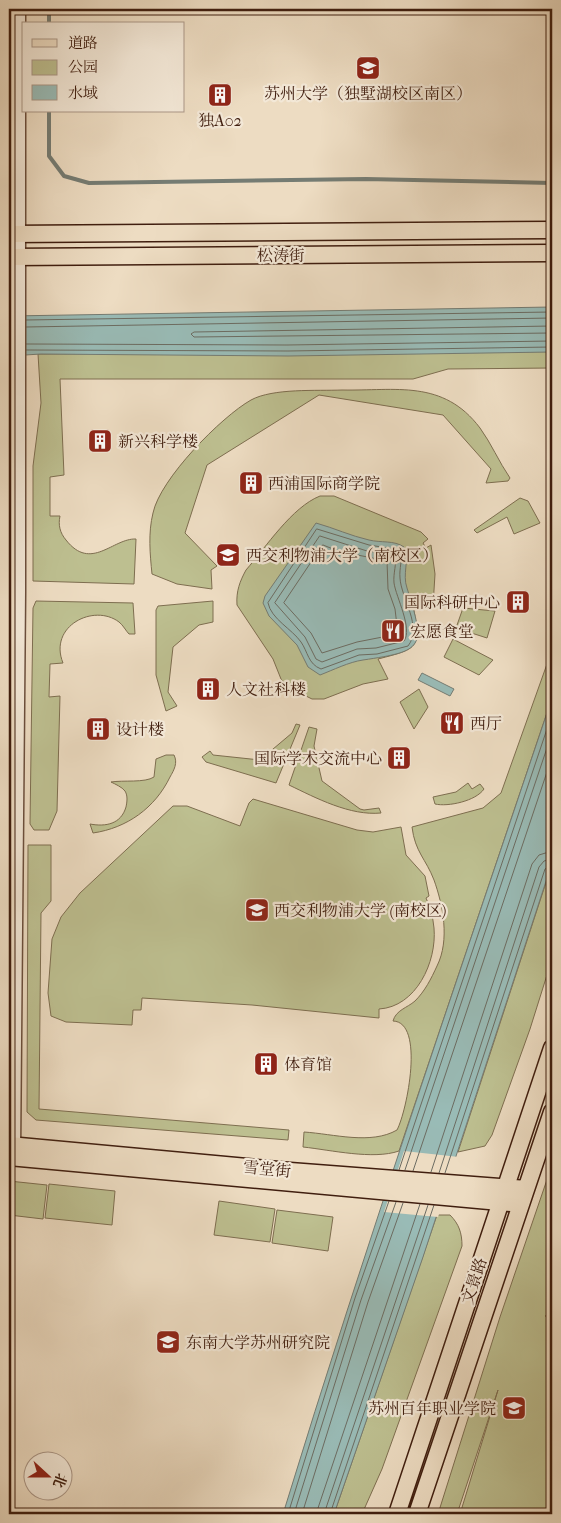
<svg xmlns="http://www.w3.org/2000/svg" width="561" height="1523" font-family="'IM FELL French Canon','Noto Serif SC',serif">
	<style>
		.green { fill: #bdbf90; stroke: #7e6e50 }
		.water { fill: #99bbb6; stroke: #757c73 }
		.pier { fill: #eddcc2 }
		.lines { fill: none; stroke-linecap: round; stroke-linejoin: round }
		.shore { stroke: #6c6c62; stroke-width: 1 }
		.stream { stroke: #757c73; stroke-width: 4 }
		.minor-casing { stroke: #6b4e3c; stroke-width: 15 }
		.major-casing { stroke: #401e0f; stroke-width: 19 }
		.minor { stroke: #f3e8d7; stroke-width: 12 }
		.major { stroke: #eddcc2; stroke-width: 16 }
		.labels { text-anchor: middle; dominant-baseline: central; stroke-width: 4.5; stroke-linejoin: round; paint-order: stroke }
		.poi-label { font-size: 16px; fill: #401e0f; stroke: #f3e8d7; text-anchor: start }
		.street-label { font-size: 16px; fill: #401e0f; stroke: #f3e8d7 }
	</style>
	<rect width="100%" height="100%" fill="#eddcc2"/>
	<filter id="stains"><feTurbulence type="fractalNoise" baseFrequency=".004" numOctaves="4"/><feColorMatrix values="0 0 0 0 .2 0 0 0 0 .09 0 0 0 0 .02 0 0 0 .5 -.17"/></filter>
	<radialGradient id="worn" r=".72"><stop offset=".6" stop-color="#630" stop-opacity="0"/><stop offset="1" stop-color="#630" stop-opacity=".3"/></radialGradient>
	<!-- green -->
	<path class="green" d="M 552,351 L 552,368 L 448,369 L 413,379 L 60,379 L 64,475 L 50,477 L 50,516 L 60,516 C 58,525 60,533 66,540 C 91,572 113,538 136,539 L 134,584 L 33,581 L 33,466 L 41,403 L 38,354 Z
		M 342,390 C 396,391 443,379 480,428 C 491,443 499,462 510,478 L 508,481 L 486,483 L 491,469 L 443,415 L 319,395 L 207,465 L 185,533 L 217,566 L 211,570 L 212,589 L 177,584 L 152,574 C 150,554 148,533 153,513 C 160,479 221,417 251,400 C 273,388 317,391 342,390 Z
		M 320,496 L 334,496 L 421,532 L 428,539 L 423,543 L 426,548 L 431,545 L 435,574 L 433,606 L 413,604 C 420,648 421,648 378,659 L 388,679 L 363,684 L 324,699 L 312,699 L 300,693 L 286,685 L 281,679 L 273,659 L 237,605 C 236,591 240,581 246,570 C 266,547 292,507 320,496 Z
		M 520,498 L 528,501 L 540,523 L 514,534 L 507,517 L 477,533 L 474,530 Z
		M 36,601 L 133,603 L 135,634 L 129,634 C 126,631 123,625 119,622 C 94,603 48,626 63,663 L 50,664 L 49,697 L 60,696 L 57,811 L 49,830 L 34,830 L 30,824 L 33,608 Z
		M 213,601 L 213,622 L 199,625 L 173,647 L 168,692 L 177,706 L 166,711 L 156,675 L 156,610 L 158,606 Z
		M 463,608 L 495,611 L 487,638 L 456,628 Z
		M 453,639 L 493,660 L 479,675 L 444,657 Z
		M 552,650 L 552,698 L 399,1151 C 373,1160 331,1150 303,1147 L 304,1132 C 334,1134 371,1145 397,1130 C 407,1111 425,1022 393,1021 C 396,1010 407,1008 415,1001 C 425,991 431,979 437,966 C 450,940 443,905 434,880 C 426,859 415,852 412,827 L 483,808 L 501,793 Z
		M 419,689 L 428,707 L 414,729 L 400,702 Z
		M 296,724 L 300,725 L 276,783 L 206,762 L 202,757 L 210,751 L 213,755 L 260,760 L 292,733 Z
		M 309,727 L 317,729 L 314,746 L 322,781 L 360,809 L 364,810 L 379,808 L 381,813 C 350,816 316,798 289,785 Z
		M 166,755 L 174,755 C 178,763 174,770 170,777 C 155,808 127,828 93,833 L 90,824 C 106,827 121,824 126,807 C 127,802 128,796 125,791 C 122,787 115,784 111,782 C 123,780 145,783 154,777 L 156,759 Z
		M 468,783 L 472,789 L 480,784 L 484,789 C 476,801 448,807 435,804 L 433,797 L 456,792 Z
		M 253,799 L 357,830 L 373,832 L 401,827 L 406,855 L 425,876 L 429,896 L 426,898 C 430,907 433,917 434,928 C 437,962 416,1007 379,1009 L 379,1018 L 252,1005 L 142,998 L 141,1010 L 133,1010 L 132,1025 L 66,1022 L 51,1016 L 48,993 L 52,939 L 61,917 L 80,893 L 173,806 L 187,806 L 240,826 L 249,803 Z
		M 28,845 L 51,845 L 51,901 L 41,913 L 39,1109 L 289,1130 L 288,1140 L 36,1120 L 27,1112 Z
		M 552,864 L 552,959 L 530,1029 L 492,1135 L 485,1146 L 458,1152 Z
		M 552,1165 L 552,1313 L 545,1316 L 552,1319 L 552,1514 L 460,1514 L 498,1390 L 457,1514 L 438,1514 L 500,1317 Z
		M 9,1181 L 47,1185 L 43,1219 L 9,1215 Z
		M 49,1184 L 115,1191 L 112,1225 L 45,1218 Z
		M 219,1201 L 275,1209 L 270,1242 L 214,1235 Z
		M 277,1210 L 333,1217 L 328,1251 L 272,1243 Z
		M 437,1215 L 450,1215 C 459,1224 462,1233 462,1246 L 382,1469 L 362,1514 L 334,1514 Z"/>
	<!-- water -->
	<path class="water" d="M 552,307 L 552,352 L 288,356 L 41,354 L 9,356 L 9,316 Z
		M 316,523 C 334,528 351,536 369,540 C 381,543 394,540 404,547 C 410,560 402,574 407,588 C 426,648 424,651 363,660 C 349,662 333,670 320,675 L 308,667 L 297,645 L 269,616 L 263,603 L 265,596 Z
		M 422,673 L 454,689 L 450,696 L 418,680 Z
		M 552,698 L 552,863 L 423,1257 L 334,1514 L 283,1514 C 367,1240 461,969 552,698 Z"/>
	<!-- pier -->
	<path class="pier" d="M 404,1151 L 459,1157 L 438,1217 L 384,1212 Z"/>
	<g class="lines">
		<!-- shore -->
		<path class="shore" d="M 26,320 L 552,312
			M 552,326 L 194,332 L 191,334 L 194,337 L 552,333
			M 26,327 L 552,318
			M 26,344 L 287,345 L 552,341
			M 26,350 L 288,351 L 552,347
			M 317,529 L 369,545 L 400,550 C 403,560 399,568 400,578 C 401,598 423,627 408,646 L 377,654 L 359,655 L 321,669 C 308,664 308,652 301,642 C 292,629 271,619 268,603 Z
			M 320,536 L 367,551 L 395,555 C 397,564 393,573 394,583 C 396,597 413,629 404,641 L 376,648 L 357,649 L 322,662 L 316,659 L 305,637 L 275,603 Z
			M 323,545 L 338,551 L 387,561 L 388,589 L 395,609 L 398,634 L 357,642 L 322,653 L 311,633 L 284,603 Z
			M 399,1170 L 552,714
			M 405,1170 L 552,733
			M 413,1171 L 552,757
			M 431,1172 L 532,864 L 539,855 L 552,851
			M 439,1173 L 539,867 L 544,861 L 552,859
			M 445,1173 L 545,869 L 552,865
			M 288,1514 L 355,1298 L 389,1201
			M 294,1514 L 361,1300 L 396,1202
			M 302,1514 L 368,1302 L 403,1203
			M 316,1514 L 420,1204
			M 324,1514 L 428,1205
			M 330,1514 L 434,1205"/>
		<!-- stream -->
		<path class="stream" d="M 49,24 L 49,9
			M 49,111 L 49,156 L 64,176 L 89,183 L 366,179 L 552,183"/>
		<defs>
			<path id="minor" d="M 14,1152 L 19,593 L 19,9"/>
			<path id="major" d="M 9,234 L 552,230
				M 9,257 L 552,253
				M 9,1145 L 290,1171 L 526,1189
				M 9,1157 L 521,1204
				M 397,1514 L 552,1048
				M 417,1514 L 552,1112"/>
		</defs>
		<!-- minor casing -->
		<use href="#minor" class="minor-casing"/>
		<!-- major casing -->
		<use href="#major" class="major-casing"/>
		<!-- minor -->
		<use href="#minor" class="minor"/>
		<!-- major -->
		<use href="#major" class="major"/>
	</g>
	<!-- icons -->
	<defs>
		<symbol id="university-square" viewBox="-11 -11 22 22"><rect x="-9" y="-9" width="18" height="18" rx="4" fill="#8f2418" stroke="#f3e8d7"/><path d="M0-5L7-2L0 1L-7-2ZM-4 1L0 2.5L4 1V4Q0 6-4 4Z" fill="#fff"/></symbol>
		<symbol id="building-square" viewBox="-11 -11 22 22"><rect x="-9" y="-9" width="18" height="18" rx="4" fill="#8f2418" stroke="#f3e8d7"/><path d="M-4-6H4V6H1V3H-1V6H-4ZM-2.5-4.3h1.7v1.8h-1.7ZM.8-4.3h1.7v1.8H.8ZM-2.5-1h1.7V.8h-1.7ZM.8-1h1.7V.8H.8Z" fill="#fff"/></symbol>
		<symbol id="school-square" viewBox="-11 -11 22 22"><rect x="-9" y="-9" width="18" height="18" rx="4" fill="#8f2418" stroke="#f3e8d7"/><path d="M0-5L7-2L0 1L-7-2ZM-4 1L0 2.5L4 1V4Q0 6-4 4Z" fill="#fff"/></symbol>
		<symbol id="restaurant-square" viewBox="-11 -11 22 22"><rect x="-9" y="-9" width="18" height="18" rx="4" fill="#8f2418" stroke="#f3e8d7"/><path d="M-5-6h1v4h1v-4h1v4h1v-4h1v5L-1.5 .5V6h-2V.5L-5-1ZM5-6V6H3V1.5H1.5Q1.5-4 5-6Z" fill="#fff"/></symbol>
	</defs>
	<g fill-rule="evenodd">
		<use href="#university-square" x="354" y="54" width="28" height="28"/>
		<use href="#building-square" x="206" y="81" width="28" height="28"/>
		<use href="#building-square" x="86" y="427" width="28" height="28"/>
		<use href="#building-square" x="237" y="469" width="28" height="28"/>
		<use href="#school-square" x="214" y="541" width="28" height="28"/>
		<use href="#building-square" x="504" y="588" width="28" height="28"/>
		<use href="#restaurant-square" x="379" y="617" width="28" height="28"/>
		<use href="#building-square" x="194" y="675" width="28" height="28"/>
		<use href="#restaurant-square" x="438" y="709" width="28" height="28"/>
		<use href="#building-square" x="84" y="715" width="28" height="28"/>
		<use href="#building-square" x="385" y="744" width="28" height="28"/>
		<use href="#university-square" x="243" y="896" width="28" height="28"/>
		<use href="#building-square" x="252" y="1050" width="28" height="28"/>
		<use href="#university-square" x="154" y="1328" width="28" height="28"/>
		<use href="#university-square" x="500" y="1394" width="28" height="28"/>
	</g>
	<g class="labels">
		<!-- poi labels -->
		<g class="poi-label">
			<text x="368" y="93" text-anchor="middle">苏州大学（独墅湖校区南区）</text>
			<text x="220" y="120" text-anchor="middle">独A02</text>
			<text x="118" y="441">新兴科学楼</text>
			<text x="268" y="483">西浦国际商学院</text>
			<text x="246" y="555">西交利物浦大学（南校区）</text>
			<text x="500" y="602" text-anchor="end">国际科研中心</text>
			<text x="410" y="631">宏愿食堂</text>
			<text x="226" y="689">人文社科楼</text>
			<text x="470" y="723">西厅</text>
			<text x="116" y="729">设计楼</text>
			<text x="382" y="758" text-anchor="end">国际学术交流中心</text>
			<text x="274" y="910">西交利物浦大学 (南校区)</text>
			<text x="284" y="1064">体育馆</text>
			<text x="186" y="1342">东南大学苏州研究院</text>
			<text x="496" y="1408" text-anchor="end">苏州百年职业学院</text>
		</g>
		<!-- street labels -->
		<g class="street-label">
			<text x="281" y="255">松涛街</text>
			<text transform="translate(267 1169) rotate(6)">雪堂街</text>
			<text transform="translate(474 1281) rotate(-72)">文景路</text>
		</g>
	</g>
	<!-- margin -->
	<rect width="561" height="1523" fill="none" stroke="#eddcc2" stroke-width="30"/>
	<rect x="10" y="10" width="541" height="1503" fill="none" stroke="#401e0f" stroke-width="2.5"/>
	<rect x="15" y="15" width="531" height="1493" fill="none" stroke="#401e0f"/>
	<!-- legend -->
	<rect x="22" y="22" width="162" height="90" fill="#f3e8d7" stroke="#ab9787"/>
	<rect x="32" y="39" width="25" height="8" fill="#eddcc2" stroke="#ab9787"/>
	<text x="68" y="48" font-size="15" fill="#401e0f">道路</text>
	<rect x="32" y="60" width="25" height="15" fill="#bdbf90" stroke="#ab9787"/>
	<text x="68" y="72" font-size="15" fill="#401e0f">公园</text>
	<rect x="32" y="85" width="25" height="15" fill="#99bbb6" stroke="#ab9787"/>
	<text x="68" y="98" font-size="15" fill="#401e0f">水域</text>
	<!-- north arrow -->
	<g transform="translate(48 1476) rotate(111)"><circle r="24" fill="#f3e8d7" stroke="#ab9787"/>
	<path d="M0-4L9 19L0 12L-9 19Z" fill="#8f2418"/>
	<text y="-8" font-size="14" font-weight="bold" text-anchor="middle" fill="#401e0f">北</text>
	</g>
	<rect width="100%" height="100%" filter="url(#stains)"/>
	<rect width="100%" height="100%" fill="url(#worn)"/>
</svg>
